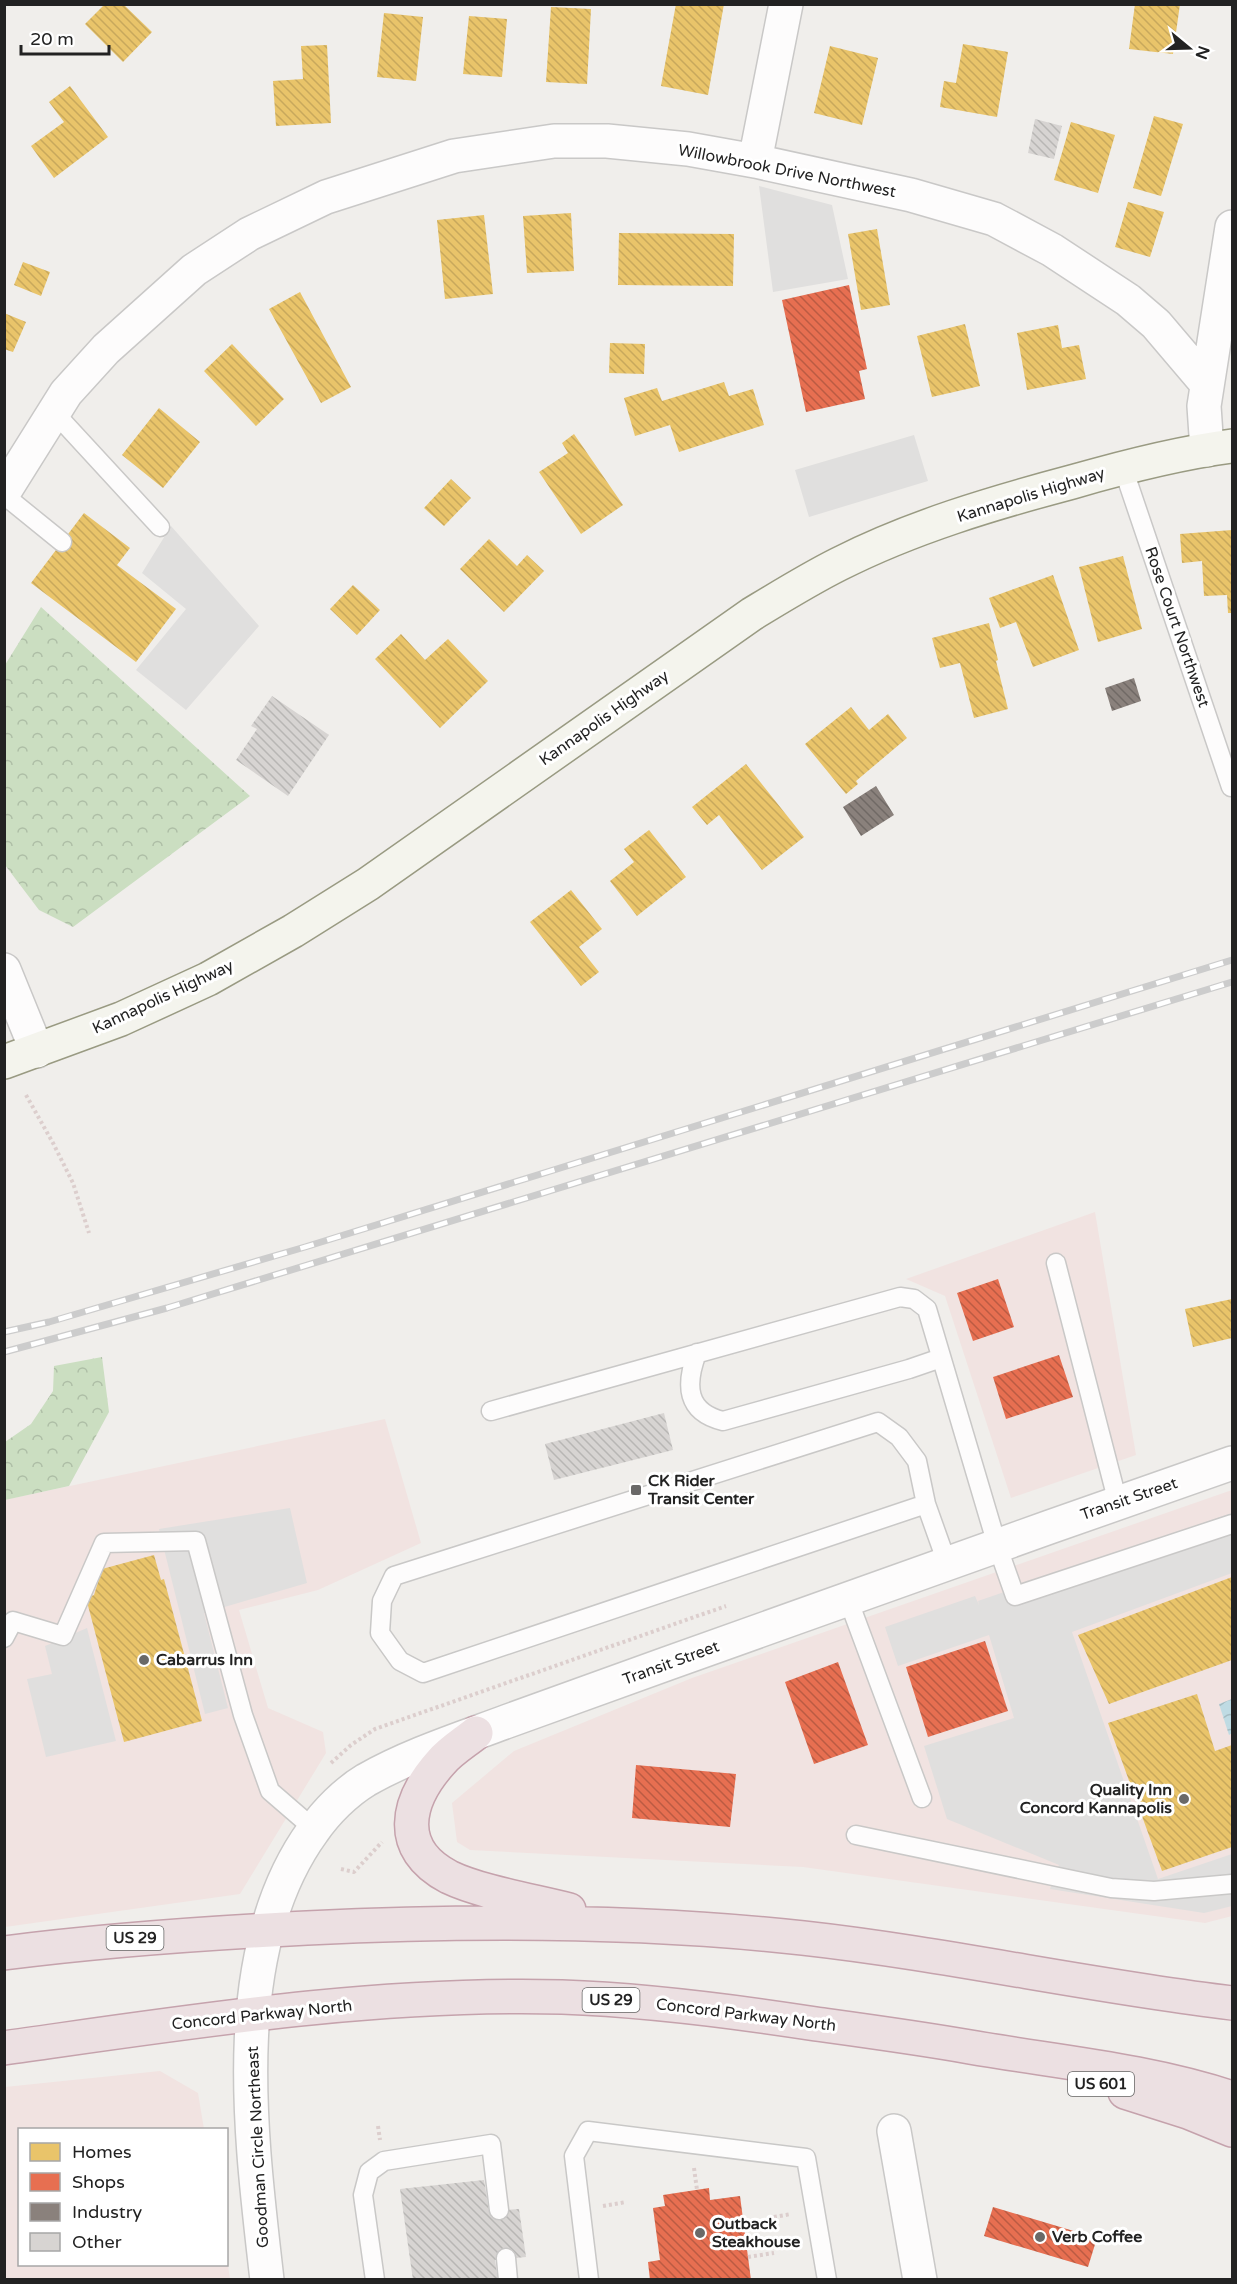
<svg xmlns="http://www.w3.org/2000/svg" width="1237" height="2284" font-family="'Varela Round',sans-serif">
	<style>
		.commercial { fill: #f1e3e1 }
		.forest { fill: url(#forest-crowns) }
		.parking { fill: #e0dfde }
		.water { fill: url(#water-waves) }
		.homes { fill: url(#homes-back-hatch) }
		.shops { fill: url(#shops-back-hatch) }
		.industry { fill: url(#industry-back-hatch) }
		.building { fill: url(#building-back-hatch) }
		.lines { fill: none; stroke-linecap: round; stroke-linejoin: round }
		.lane-casing { stroke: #c9c8c7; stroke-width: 21 }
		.street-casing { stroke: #c9c8c7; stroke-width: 36 }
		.secondary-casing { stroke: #999a82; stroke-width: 36 }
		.highway-casing { stroke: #c5a2ac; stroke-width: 36 }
		.path { stroke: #dccecd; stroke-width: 4; stroke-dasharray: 3 3; stroke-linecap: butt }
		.lane { stroke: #fdfcfc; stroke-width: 18 }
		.street { stroke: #fdfcfc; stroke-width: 33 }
		.secondary { stroke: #f4f4ed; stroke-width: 33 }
		.highway { stroke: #ece0e2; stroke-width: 33 }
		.rail-casing { stroke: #ccc; stroke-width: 7 }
		.rail { stroke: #fff; stroke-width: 4.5; stroke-dasharray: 14; stroke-linecap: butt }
		.poi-dot { fill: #6a6968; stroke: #fff; stroke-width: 2 }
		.labels { text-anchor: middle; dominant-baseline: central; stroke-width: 6; stroke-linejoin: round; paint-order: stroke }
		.shield { fill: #fff; stroke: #646464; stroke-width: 1.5 }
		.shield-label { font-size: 15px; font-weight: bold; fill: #222 }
		.street-label { font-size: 16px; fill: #222; stroke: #fff }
		.poi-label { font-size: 16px; font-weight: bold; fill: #222; stroke: #fff; text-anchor: start }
	</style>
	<defs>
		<pattern id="forest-crowns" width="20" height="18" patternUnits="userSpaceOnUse" patternTransform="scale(1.5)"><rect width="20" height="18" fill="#cbdec1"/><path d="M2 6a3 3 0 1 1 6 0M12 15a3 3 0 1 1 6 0" fill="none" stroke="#aebea6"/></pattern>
		<pattern id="water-waves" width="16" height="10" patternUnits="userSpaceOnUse" patternTransform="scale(1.5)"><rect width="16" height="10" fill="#bfdbe3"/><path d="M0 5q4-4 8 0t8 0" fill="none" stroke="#a4bcc2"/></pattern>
		<pattern id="homes-back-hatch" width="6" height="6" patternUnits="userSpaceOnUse" patternTransform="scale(1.5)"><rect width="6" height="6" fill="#e9c46a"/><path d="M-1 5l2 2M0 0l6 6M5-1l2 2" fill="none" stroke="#c8a85c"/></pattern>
		<pattern id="shops-back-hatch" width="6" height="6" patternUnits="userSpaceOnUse" patternTransform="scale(1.5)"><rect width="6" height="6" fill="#e76f51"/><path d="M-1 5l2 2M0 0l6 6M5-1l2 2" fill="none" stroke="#bb5b43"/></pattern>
		<pattern id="industry-back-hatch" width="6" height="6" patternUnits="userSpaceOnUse" patternTransform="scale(1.5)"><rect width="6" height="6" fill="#8a817c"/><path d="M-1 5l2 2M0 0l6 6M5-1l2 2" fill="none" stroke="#706965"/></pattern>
		<pattern id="building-back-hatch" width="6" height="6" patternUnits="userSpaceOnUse" patternTransform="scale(1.5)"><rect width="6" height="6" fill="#d7d4d2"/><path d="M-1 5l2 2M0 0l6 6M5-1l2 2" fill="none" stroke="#b8b6b4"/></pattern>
	</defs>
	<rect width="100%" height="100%" fill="#f0eeeb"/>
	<!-- commercial -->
	<path class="commercial" d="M 1095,1212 L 1136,1455 L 1011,1498 L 945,1296 L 906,1279 Z
		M 385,1419 L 421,1543 L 318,1590 L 239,1610 L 268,1708 L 323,1732 L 326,1753 L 240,1894 L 5,1927 L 4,1500 Z
		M 1232,1490 L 1232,1916 L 1205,1923 L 803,1867 L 470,1850 L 457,1842 L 452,1803 L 514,1751 L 692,1678 Z
		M 160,2071 L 198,2093 L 204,2129 L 20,2130 L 20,2264 L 226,2264 L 227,2259 L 230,2279 L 5,2279 L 5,2087 Z"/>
	<!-- forest -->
	<path class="forest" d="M 41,607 L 250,796 L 73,927 L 39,910 L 5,865 L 5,665 Z
		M 102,1357 L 109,1412 L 69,1486 L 5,1500 L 5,1442 L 31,1424 L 53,1391 L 54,1366 Z"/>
	<!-- parking -->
	<path class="parking" d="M 759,186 L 832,205 L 848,279 L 773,292 Z
		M 914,435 L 928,481 L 809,517 L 795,470 Z
		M 171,526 L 259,626 L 186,710 L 136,670 L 186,609 L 142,573 Z
		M 290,1508 L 307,1583 L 204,1613 L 228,1708 L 205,1714 L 159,1529 Z
		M 1232,1513 L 1232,1573 L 1072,1632 L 1158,1879 L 1232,1854 L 1232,1906 L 1204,1913 L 1050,1889 L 1059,1865 L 947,1819 L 924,1746 L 1014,1718 L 989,1635 L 898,1666 L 885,1627 L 975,1596 L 979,1605 L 978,1601 Z
		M 87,1628 L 116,1741 L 46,1757 L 27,1679 L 52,1674 L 45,1646 Z"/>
	<!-- water -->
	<path class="water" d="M 1232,1699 L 1232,1733 L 1229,1735 L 1219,1704 Z"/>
	<!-- homes -->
	<path class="homes" d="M 105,4 L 123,4 L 152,32 L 123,62 L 85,24 Z
		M 676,4 L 724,4 L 708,95 L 661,86 Z
		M 1135,4 L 1180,4 L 1173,54 L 1129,49 Z
		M 551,7 L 591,9 L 587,84 L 546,82 Z
		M 384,13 L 423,17 L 416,81 L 377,77 Z
		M 469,16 L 507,19 L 502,77 L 463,74 Z
		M 963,44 L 1008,52 L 997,117 L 940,107 L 944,81 L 956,83 Z
		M 327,45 L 331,123 L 276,126 L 273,81 L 303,79 L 301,46 Z
		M 830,46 L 878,58 L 862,125 L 814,113 Z
		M 70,86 L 108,137 L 54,178 L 31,146 L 64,122 L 49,102 Z
		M 1154,116 L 1183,124 L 1161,196 L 1133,188 Z
		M 1071,122 L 1115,135 L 1098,193 L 1054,180 Z
		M 1128,202 L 1164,212 L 1150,257 L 1115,247 Z
		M 571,213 L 574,271 L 527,273 L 523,216 Z
		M 484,215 L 493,294 L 445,299 L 437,220 Z
		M 877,229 L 890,305 L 861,310 L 848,234 Z
		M 619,233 L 734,234 L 733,286 L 618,285 Z
		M 23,262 L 50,272 L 41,296 L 14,285 Z
		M 300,292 L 351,387 L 321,403 L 269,309 Z
		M 4,313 L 26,322 L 13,352 L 4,349 Z
		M 965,324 L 980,386 L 932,397 L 917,336 Z
		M 1058,325 L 1062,348 L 1079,345 L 1086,379 L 1027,390 L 1017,333 Z
		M 610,343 L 645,344 L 644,374 L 609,373 Z
		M 232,344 L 284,399 L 256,426 L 204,371 Z
		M 724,382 L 729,396 L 753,389 L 764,425 L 679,452 L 670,425 L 635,436 L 624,398 L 657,388 L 662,401 Z
		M 159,408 L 200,442 L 163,488 L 122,455 Z
		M 574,434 L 623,505 L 581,534 L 539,472 L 568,453 L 562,443 Z
		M 451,479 L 471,498 L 444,526 L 424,508 Z
		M 84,513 L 130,548 L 117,565 L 176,609 L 136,662 L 31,583 Z
		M 1232,530 L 1232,613 L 1228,613 L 1227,595 L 1204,596 L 1202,561 L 1182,563 L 1180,534 Z
		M 489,539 L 517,566 L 527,555 L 544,571 L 504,612 L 460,569 Z
		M 1123,556 L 1142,629 L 1098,642 L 1079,567 Z
		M 1053,575 L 1079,650 L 1033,667 L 1016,622 L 1000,628 L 989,598 Z
		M 353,585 L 380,610 L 357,635 L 330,609 Z
		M 989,623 L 998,660 L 996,661 L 1008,709 L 974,718 L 960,663 L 940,668 L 932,638 Z
		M 401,634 L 425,660 L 448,639 L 488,681 L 440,728 L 375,659 Z
		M 851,707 L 869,730 L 888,714 L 907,738 L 856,781 L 858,784 L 846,794 L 805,744 Z
		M 746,764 L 804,837 L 762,870 L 719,815 L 707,825 L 692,807 Z
		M 649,830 L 686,877 L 637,916 L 610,881 L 634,862 L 624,849 Z
		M 571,890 L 602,929 L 579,947 L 599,972 L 581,986 L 530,922 Z
		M 1232,1299 L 1232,1338 L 1193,1347 L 1185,1309 Z
		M 154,1555 L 161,1580 L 164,1579 L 202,1721 L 124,1742 L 86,1598 L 94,1595 L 102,1569 Z
		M 1232,1577 L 1232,1660 L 1109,1704 L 1078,1635 Z
		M 1197,1694 L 1215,1751 L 1232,1745 L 1232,1847 L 1162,1871 L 1108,1723 Z"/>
	<!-- shops -->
	<path class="shops" d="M 849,285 L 867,369 L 859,371 L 865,399 L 806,412 L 782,300 Z
		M 998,1279 L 1014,1327 L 973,1341 L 957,1293 Z
		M 1059,1355 L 1073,1397 L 1006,1419 L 993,1377 Z
		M 985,1641 L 1008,1711 L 928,1737 L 906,1667 Z
		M 838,1662 L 868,1745 L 814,1764 L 785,1682 Z
		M 636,1765 L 736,1774 L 730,1827 L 632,1818 Z
		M 709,2188 L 710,2200 L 740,2196 L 751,2280 L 650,2280 L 648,2262 L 660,2260 L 653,2208 L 665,2206 L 663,2195 Z
		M 993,2207 L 1097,2238 L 1088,2267 L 984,2236 Z"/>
	<!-- industry -->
	<path class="industry" d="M 1134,678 L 1141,701 L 1112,711 L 1105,688 Z
		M 876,786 L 894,815 L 861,836 L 843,807 Z"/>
	<!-- building -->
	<path class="building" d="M 1035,119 L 1062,126 L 1054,159 L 1028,153 Z
		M 272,696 L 329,735 L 288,796 L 236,760 L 257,729 L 251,726 Z
		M 664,1413 L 673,1450 L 554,1480 L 545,1444 Z
		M 484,2180 L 489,2211 L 519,2209 L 526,2257 L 495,2260 L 498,2280 L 413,2280 L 400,2189 Z"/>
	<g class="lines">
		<defs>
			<path id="lane" d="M 54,412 L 160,527
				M 1123,468 L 1231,787
				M 4,495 L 62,542
				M 1056,1263 L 1118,1503
				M 697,1353 C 685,1385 686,1412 723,1421 L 909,1369 L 941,1358
				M 491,1411 L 900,1297 L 914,1299 L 927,1309 L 997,1545 L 1015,1596 L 1232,1524
				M 926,1504 L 423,1673 L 400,1661 L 380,1633 L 382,1601 L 394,1576 L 878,1422 L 899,1437 L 917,1461 L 926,1504 L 947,1563
				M 848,1599 L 922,1798
				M 4,1638 L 13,1621 L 63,1636 L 104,1543 L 196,1541 L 243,1715 L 270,1791 L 314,1829
				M 856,1835 L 1111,1888 L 1154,1891 L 1232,1884
				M 506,2258 L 508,2280
				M 375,2280 L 363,2195 L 369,2172 L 384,2161 L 491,2144 L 499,2210
				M 589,2280 L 574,2156 L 588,2131 L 806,2158 L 827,2280"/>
			<path id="street" d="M 755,161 L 786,4
				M 1207,450 L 1204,406 L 1232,227
				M 4,492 L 66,393 L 106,349 L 194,270 L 249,234 L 326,197 L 454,156 L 554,141 L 607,141 L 688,149 L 755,161 L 911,195 L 994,219 L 1052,250 L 1128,300 L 1156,324 L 1207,384
				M 4,970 L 37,1051
				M 894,2131 L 920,2280
				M 267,2280 C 251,2139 225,1952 313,1831 C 326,1812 346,1792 366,1780 C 410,1755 460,1739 508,1721 C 561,1702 614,1683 666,1664 C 855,1596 1043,1529 1232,1463"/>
			<path id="secondary" d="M 4,1062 L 121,1019 L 208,979 L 293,931 L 368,884 L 752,614 C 780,597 809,579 839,564 C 912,527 993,503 1072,482 C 1124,467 1178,453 1232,446"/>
			<path id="highway" d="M 476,1733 C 465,1742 450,1751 441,1762 C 406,1801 395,1849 449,1877 C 480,1892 534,1901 569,1910
				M 4,1953 C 105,1940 206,1933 307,1928 C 472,1920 639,1920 803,1938 C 947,1954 1089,1986 1232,2003
				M 4,2048 C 189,2022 375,1992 562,1997 C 647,2000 732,2011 816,2024 C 867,2031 919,2038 970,2047 C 1057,2062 1148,2070 1232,2098
				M 1125,2092 L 1188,2112 L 1232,2130"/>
		</defs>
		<!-- lane casing -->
		<use href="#lane" class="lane-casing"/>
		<!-- street casing -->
		<use href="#street" class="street-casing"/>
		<!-- secondary casing -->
		<use href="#secondary" class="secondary-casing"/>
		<!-- highway casing -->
		<use href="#highway" class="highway-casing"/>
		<!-- path -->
		<path class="path" d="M 26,1095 L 53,1143 L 73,1183 L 89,1233
			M 331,1763 L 351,1745 L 375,1729 L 726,1606
			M 341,1869 L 354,1872 L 382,1842
			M 378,2126 L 380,2140
			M 694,2168 L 697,2190
			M 603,2206 L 626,2202
			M 768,2218 L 791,2214
			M 748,2257 L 774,2253"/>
		<!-- lane -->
		<use href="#lane" class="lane"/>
		<!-- street -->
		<use href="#street" class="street"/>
		<!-- secondary -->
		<use href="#secondary" class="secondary"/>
		<!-- highway -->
		<use href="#highway" class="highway"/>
		<defs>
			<path id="rail" d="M 4,1332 L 49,1322 L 305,1247 L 1232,960
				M 4,1352 L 167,1308 L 1232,982"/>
		</defs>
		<!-- rail casing -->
		<use href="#rail" class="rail-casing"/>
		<!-- rail -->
		<use href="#rail" class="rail"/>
	</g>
	<!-- markers -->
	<g class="poi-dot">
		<rect x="630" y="1484" width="12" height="12" rx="3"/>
		<circle cx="144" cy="1660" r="6"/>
		<circle cx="1184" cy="1799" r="6"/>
		<circle cx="700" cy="2233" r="6"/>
		<circle cx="1040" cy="2237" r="6"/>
	</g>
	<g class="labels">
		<!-- shield labels -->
		<g class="shield">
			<rect x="106.5" y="1926" width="57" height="24" rx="4.5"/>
			<rect x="582.5" y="1988" width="57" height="24" rx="4.5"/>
			<rect x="1068" y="2072" width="66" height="24" rx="4.5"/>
		</g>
		<g class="shield-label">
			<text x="135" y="1938">US 29</text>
			<text x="611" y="2000">US 29</text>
			<text x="1101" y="2084">US 601</text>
		</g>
		<!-- street labels -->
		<g class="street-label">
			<text transform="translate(787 171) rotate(11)">Willowbrook Drive Northwest</text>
			<text transform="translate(1031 495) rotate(-17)">Kannapolis Highway</text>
			<text transform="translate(1177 627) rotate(71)">Rose Court Northwest</text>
			<text transform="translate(604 718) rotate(-35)">Kannapolis Highway</text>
			<text transform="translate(163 997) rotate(-25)">Kannapolis Highway</text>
			<text transform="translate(1129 1499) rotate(-19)">Transit Street</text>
			<text transform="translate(671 1663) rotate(-20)">Transit Street</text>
			<text transform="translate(262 2015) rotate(-6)">Concord Parkway North</text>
			<text transform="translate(746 2015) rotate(7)">Concord Parkway North</text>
			<text transform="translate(258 2147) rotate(-93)">Goodman Circle Northeast</text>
		</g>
		<!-- poi labels -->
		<g class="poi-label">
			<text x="648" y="1481">CK Rider<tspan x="648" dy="18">Transit Center</tspan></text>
			<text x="156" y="1660">Cabarrus Inn</text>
			<text x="1172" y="1790" text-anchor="end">Quality Inn<tspan x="1172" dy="18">Concord Kannapolis</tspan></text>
			<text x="712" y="2224">Outback<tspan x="712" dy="18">Steakhouse</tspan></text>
			<text x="1052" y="2237">Verb Coffee</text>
		</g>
	</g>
	<!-- border -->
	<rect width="1237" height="2284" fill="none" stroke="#222222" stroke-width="12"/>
	<!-- legend -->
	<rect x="18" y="2128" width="210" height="138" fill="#ffffff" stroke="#a7a7a7" stroke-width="1.5"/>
	<rect x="30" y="2143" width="30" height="18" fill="#e9c46a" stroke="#a7a7a7" stroke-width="1.5"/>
	<text x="72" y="2158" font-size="18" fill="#222222">Homes</text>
	<rect x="30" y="2173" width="30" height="18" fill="#e76f51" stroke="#a7a7a7" stroke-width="1.5"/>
	<text x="72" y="2188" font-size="18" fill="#222222">Shops</text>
	<rect x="30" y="2203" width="30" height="18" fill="#8a817c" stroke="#a7a7a7" stroke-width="1.5"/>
	<text x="72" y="2218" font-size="18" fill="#222222">Industry</text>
	<rect x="30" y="2233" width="30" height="18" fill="#d7d4d2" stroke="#a7a7a7" stroke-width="1.5"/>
	<text x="72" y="2248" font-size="18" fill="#222222">Other</text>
	<!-- north arrow -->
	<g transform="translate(1189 48) rotate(109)" stroke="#ffffff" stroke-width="4.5" paint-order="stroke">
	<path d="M0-4.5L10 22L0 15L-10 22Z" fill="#222222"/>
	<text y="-9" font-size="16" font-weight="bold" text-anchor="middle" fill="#222222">N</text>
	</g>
	<!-- scale -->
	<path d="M21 45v9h88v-9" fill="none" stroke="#222222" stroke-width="3"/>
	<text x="30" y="45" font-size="18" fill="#222222" stroke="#ffffff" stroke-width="4.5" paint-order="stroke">20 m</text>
</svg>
